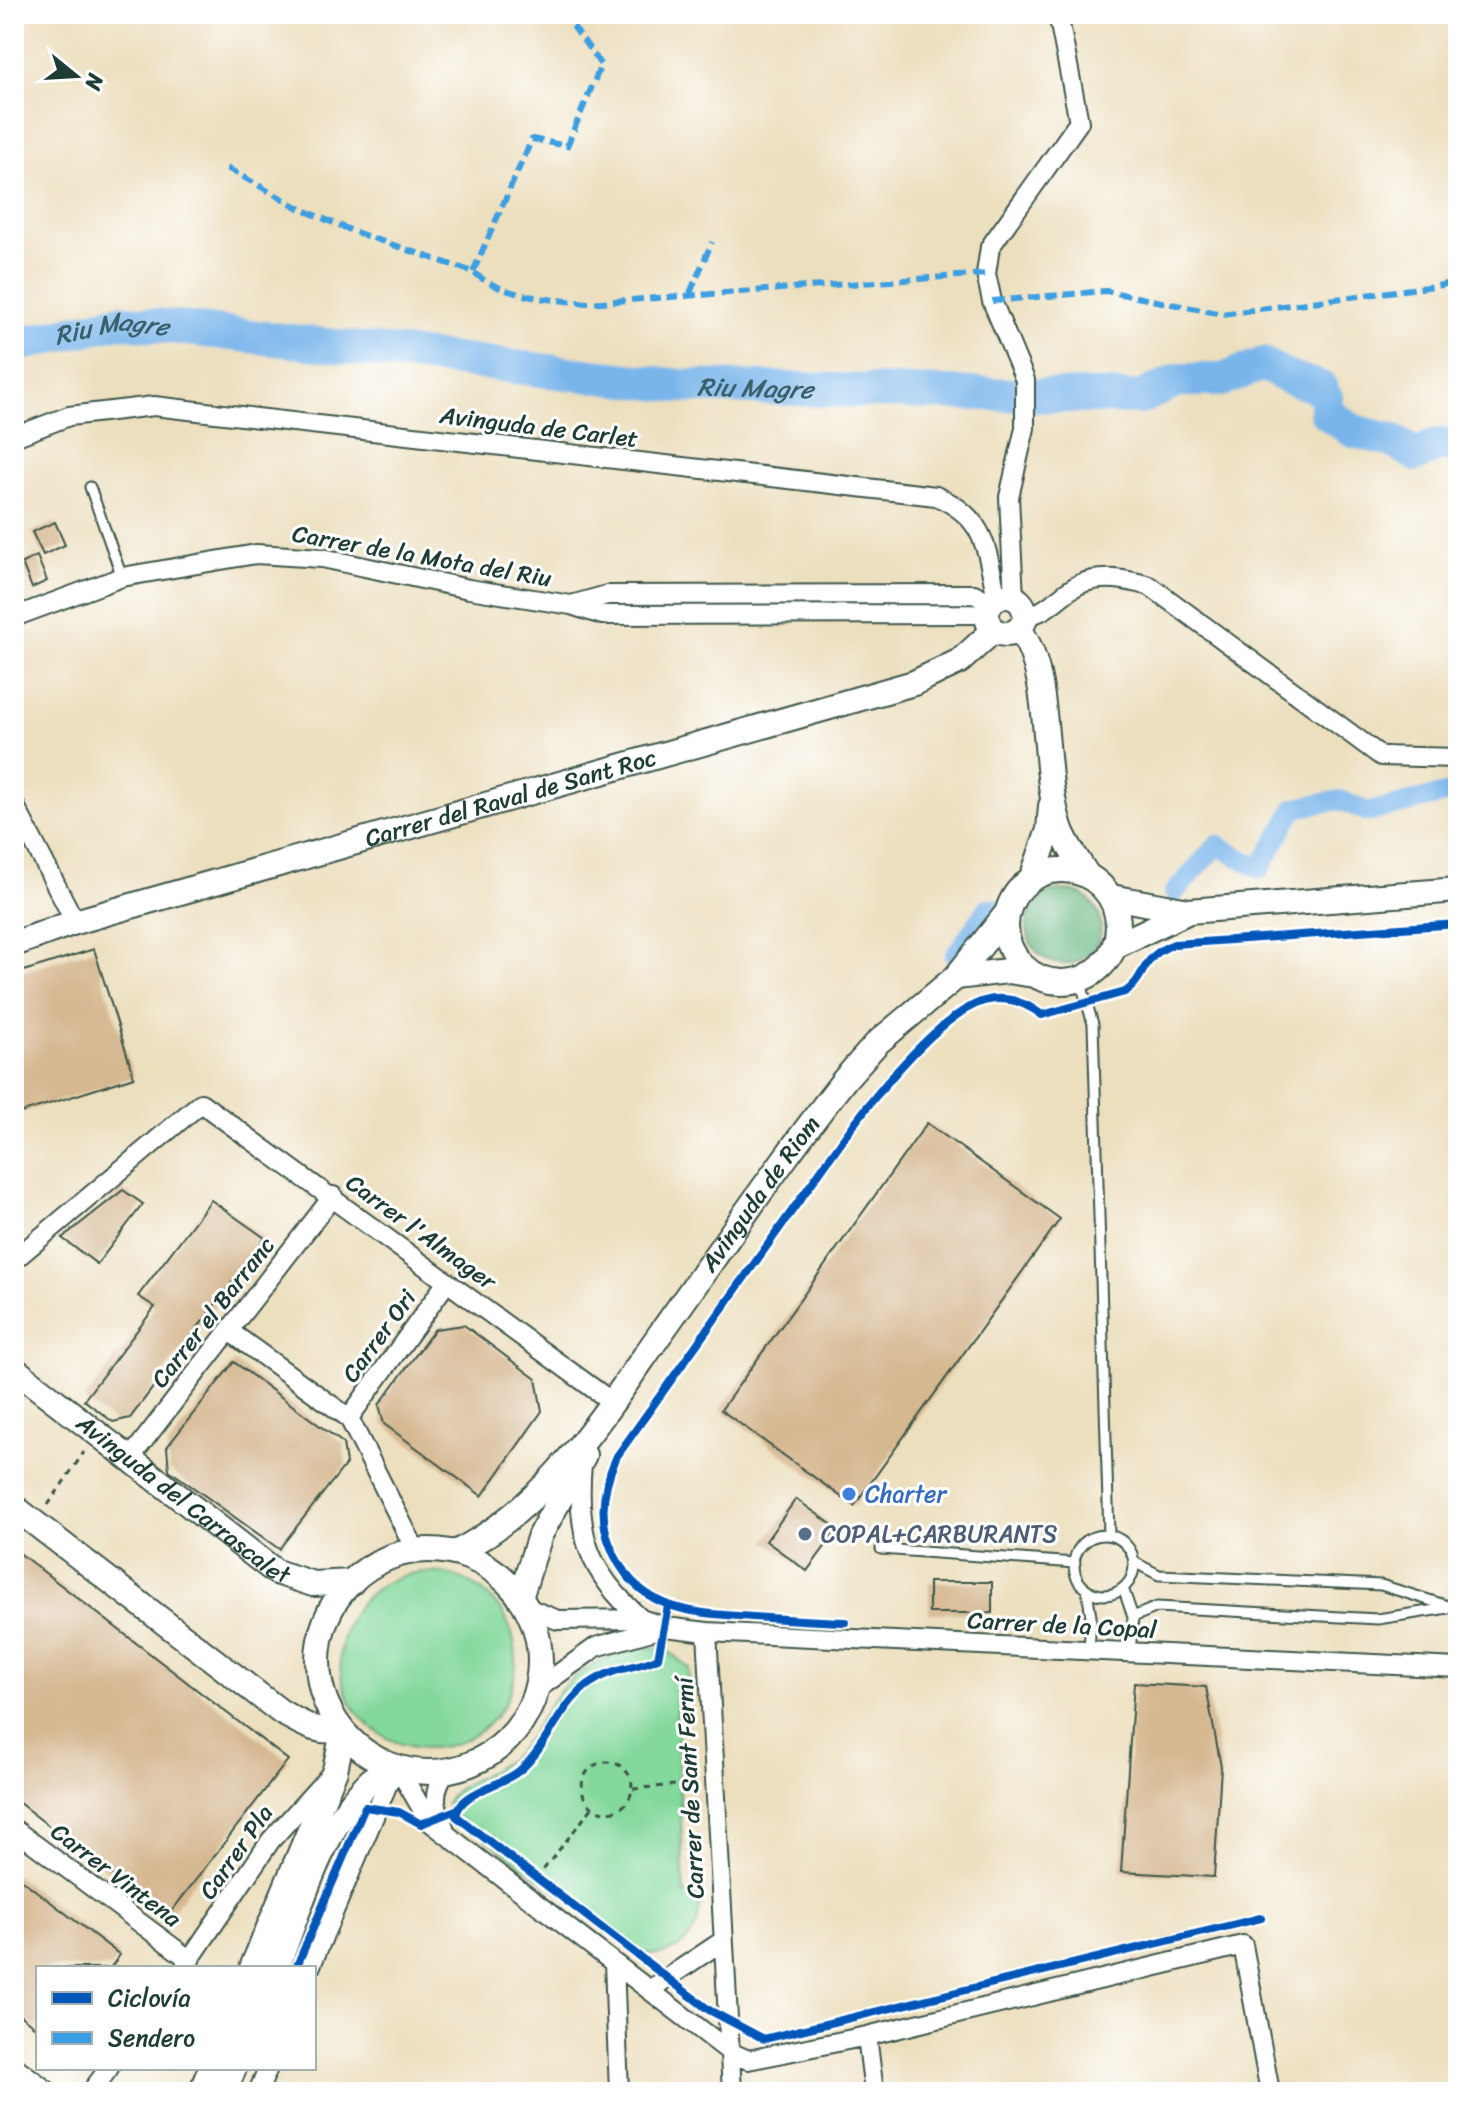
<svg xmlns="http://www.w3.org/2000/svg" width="1472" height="2106" font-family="Sriracha,sans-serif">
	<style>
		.green { fill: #83d89b; stroke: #518a68; stroke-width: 2 }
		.forest { fill: #6ab883; stroke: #447a5c; stroke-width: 2 }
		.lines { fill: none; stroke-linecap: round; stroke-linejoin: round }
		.canal { stroke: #79b5eb; stroke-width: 20 }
		.river { stroke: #79b5eb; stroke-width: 34 }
		.building { fill: #d5b790 }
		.service-casing { stroke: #3e5549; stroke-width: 13 }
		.minor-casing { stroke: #3e5549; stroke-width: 22 }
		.tertiary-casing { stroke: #3e5549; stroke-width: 28 }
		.path { stroke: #3e5549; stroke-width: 3; stroke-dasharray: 6 6; stroke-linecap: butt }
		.service { stroke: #fff; stroke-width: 9 }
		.minor { stroke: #fff; stroke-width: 18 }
		.tertiary { stroke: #fff; stroke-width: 24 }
		.quiet { stroke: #3c9ee2; stroke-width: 6; stroke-dasharray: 12 6; stroke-linecap: butt }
		.cycleway-casing { stroke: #fff; stroke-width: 13 }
		.cycleway { stroke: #0057b8; stroke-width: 8 }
		.shop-dot { fill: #3f7fe0; stroke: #fff; stroke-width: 3 }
		.service-dot { fill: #5c6f8a; stroke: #fff; stroke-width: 3 }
		.labels { text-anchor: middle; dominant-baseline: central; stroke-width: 6; stroke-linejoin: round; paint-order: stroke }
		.street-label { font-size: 24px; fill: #1f3d34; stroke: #fff }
		.shop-label { font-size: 24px; fill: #366cbe; stroke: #fff; text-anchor: start }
		.service-label { font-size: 24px; fill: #4e5e75; stroke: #fff; text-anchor: start }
		.water-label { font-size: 26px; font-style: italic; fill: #3a616b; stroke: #fff }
	</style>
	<rect width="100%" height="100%" fill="#fff"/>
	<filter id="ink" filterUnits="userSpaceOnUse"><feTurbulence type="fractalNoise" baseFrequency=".0125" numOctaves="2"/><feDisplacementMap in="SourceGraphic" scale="16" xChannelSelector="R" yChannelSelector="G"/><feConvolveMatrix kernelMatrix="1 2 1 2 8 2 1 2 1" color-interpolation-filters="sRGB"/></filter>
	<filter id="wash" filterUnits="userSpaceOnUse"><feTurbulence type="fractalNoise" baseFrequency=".006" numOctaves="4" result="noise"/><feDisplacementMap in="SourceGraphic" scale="32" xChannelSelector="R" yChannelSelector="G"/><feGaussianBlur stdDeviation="1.8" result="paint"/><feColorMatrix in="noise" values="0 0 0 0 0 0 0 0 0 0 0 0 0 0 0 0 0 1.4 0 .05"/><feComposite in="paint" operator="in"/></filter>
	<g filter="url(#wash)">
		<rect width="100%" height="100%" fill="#ecdfbe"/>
		<!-- green -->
		<path class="green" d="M340 1660a88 88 0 1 1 176 0a88 88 0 1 1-176 0Z
			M 638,1646 L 666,1649 L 689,1668 L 689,1697 L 676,1698 L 684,1894 L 698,1894 C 707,1936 671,1967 631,1949 L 448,1810 L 447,1803 C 450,1786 494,1773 511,1758 C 532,1739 541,1715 558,1693 C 577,1670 610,1654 638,1646 Z"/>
		<!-- forest -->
		<path class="forest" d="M1027 927a37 37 0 1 1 74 0a37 37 0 1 1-74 0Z"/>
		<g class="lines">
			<!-- canal -->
			<path class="canal" d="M 1174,893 L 1217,845 L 1260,869 L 1295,808 L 1340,800 L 1368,812 L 1458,791
				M 955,956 L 988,908 L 993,908"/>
			<!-- river -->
			<path class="river" id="s1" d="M 14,346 L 119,321 L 680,386 L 1140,398 L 1179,380 L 1222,380 L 1263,364 L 1287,377 L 1321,388 L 1327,400 L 1326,412 L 1353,431 L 1391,440 L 1416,455 L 1437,445 L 1458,444"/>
		</g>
		<g id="blocks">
			<!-- building -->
			<path class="building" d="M 55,522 L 65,545 L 43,555 L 32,532 Z
				M 37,556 L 47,581 L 32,588 L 22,563 Z
				M 94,949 L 134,1077 L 14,1115 L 14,974 Z
				M 927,1123 L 1060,1219 L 854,1506 L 721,1410 Z
				M 123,1190 L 143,1204 L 97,1264 L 62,1238 Z
				M 211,1200 L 265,1238 L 130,1418 L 113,1422 L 84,1400 L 155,1307 L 138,1296 Z
				M 464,1325 L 536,1379 L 542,1411 L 482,1496 L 384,1424 L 379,1405 L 435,1329 Z
				M 234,1362 L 343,1443 L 346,1464 L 279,1549 L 169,1470 L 167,1447 Z
				M 796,1499 L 838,1529 L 807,1571 L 766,1541 Z
				M 14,1549 L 288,1760 L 167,1917 L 14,1799 Z
				M 929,1582 L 992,1582 L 992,1613 L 929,1613 Z
				M 1134,1683 L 1206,1687 L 1221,1767 L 1214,1877 L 1121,1872 Z
				M 14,1874 L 120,1955 L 110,1968 L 38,1968 L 38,2029 L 14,2011 Z"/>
		</g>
	</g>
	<g filter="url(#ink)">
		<use href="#blocks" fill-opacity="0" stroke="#3e5549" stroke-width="2"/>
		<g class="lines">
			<defs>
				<path id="service" d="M 90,487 L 122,577
					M 1080,980 L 1093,1024 L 1109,1535
					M1074 1565a30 30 0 1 1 60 0a30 30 0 1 1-60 0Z
					M 881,1549 L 1075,1563
					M 1134,1562 L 1159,1575 L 1381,1585 L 1451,1607
					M 1123,1588 L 1133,1617 L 1130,1653
					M 1087,1589 L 1091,1617 L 1089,1651
					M 1133,1617 L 1157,1607 L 1378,1619 L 1448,1608"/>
				<path id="minor" d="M 14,437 L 69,416 L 154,406 L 936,496 C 987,518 986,549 997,599
					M 1014,598 L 1009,497 L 1025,428 L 1025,380 L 992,301 L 986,274 L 990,247 L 1079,122 L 1058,14
					M 571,605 L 607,595 L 974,594 L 992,603
					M 1024,616 C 1048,614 1060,593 1080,584 C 1103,574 1128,580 1150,586 L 1381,756 L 1458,758
					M 14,617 L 122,577 L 256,554 L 322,558 L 469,589 L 571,605 L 602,615 L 988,614
					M 14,804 L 75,922
					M 14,1260 L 201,1103 L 612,1402
					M 229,1331 L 349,1418 L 416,1551
					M 349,1418 L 447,1282
					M 131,1457 L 333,1196
					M 582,1463 C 576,1534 587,1571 641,1619
					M 527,1608 L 558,1620 L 641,1619 L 665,1627 L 707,1632 L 1458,1668
					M 707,1632 L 732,2092
					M 536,1690 L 596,1647 L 662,1628
					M 398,1768 L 429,1821 L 730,2052 L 748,2060 L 867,2036 L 1243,1945 L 1270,2092
					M 444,1827 C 434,1804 432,1794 445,1771
					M 14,1829 L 190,1960
					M 614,1963 L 619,2092
					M 184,1968 L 271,1840 L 329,1776
					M 310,1968 L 395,1767
					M 649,1990 L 721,1942
					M 867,2036 L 874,2092
					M 14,2066 L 49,2092
					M 91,2092 L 109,2068
					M 258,2092 L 268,2068"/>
				<g id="tertiary">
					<circle cx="1006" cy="615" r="19"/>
					<path d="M 1019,629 C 1054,676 1040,768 1060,827 C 1065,843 1078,860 1087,875"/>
					<circle cx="1062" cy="926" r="56"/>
					<path d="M 1032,878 L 1049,830 L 1051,806"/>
					<path d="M 1111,897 L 1189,911 L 1458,890"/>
					<path id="s2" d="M 14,944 L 75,922 L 914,683 L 960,661 L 994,630"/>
					<path d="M 1115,946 L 1189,911"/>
					<path d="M 956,977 L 1008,971 L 1034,975"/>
					<path id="s3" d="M 14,1369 L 276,1572 L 313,1584 L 352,1582"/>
					<path d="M 14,1507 L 281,1712 C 301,1723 319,1735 341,1729"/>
					<circle cx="429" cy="1661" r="111"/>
					<path id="s4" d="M 455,1553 C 548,1507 605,1412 663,1330 C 723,1246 781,1160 845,1079 L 877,1043 L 956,977 L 1007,913"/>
					<path d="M 520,1598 L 540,1535 L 584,1455"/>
					<path d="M 252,1968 L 335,1770 L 343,1732"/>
					<path d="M 276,1968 C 305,1898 325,1811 389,1765"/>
					<path d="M 201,2092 L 211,2068"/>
					<path d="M 224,2092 L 234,2068"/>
				</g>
			</defs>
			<!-- service casing -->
			<use href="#service" class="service-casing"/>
			<!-- minor casing -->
			<use href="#minor" class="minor-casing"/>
			<!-- tertiary casing -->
			<use href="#tertiary" class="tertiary-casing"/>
			<!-- path -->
			<path class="path" d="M 48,1505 L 84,1452
				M582 1787a25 25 0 1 1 50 0a25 25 0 1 1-50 0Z
				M 633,1789 L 696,1783
				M 536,1879 L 592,1808"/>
			<!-- service -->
			<use href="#service" class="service"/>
			<!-- minor -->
			<use href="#minor" class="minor"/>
			<!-- tertiary -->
			<use href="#tertiary" class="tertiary"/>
			<!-- quiet -->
			<path class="quiet" d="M 227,168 L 301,209 L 355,232 L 473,272 C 504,298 548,299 588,303 L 986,274
				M 473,272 L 532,139 L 567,146 L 601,65 L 573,26
				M 690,293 L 712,242
				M 992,301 L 1106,291 L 1222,314 L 1442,285 L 1458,280"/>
			<defs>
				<path id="cycleway" d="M 668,1606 L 658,1658 C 636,1669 614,1666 589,1684 C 557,1707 548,1747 519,1771 C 501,1786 459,1792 456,1816 L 709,2010 L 764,2039 L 1261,1918
					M 845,1622 C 814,1621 783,1619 753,1617 C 691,1613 636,1612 610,1545 C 598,1515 604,1484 617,1456 L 854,1124 C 881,1088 941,1014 984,1001 C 1006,995 1025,1002 1042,1015 L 1125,992 C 1147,978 1139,957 1174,944 L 1458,924
					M 296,1968 L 365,1807 L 399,1812 L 421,1824 L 456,1810"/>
			</defs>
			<!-- cycleway casing -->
			<use href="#cycleway" class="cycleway-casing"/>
			<!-- cycleway -->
			<use href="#cycleway" class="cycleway"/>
		</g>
	</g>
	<!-- markers -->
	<circle class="shop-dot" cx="849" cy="1494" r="8"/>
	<circle class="service-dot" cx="805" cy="1534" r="8"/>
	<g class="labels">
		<!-- street labels -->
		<g class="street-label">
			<text transform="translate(539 427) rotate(7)">Avinguda de Carlet</text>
			<text transform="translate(422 556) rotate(10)">Carrer de la Mota del Riu</text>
			<text stroke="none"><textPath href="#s2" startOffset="518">Carrer del Raval de Sant Roc</textPath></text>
			<text stroke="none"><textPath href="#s4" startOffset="476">Avinguda de Riom</textPath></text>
			<text transform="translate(421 1232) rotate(36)">Carrer l'Almager</text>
			<text transform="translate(213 1312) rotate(-52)">Carrer el Barranc</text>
			<text transform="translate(379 1336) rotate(-54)">Carrer Ori</text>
			<text stroke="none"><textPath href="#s3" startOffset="214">Avinguda del Carrascalet</textPath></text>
			<text transform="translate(1062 1625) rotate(3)">Carrer de la Copal</text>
			<text transform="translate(690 1788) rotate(-93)">Carrer de Sant Fermí</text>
			<text transform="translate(236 1852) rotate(-55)">Carrer Pla</text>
			<text transform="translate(116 1875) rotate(37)">Carrer Vintena</text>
		</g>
		<!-- shop labels -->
		<g class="shop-label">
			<text x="865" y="1494">Charter</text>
		</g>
		<!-- service labels -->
		<g class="service-label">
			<text x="821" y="1534">COPAL+CARBURANTS</text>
		</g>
		<!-- water labels -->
		<g class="water-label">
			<text stroke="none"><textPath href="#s1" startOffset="100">Riu Magre</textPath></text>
			<text stroke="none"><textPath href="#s1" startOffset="748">Riu Magre</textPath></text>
		</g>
	</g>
	<!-- margin -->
	<rect width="1472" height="2106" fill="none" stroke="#fff" stroke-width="48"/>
	<!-- legend -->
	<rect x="36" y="1966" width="280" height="104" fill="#ffffff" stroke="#a5b1ae" stroke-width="2"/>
	<rect x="52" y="1992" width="40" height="12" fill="#0057b8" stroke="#a5b1ae" stroke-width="2"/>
	<text x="108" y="2006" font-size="24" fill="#1f3d34">Ciclovía</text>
	<rect x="52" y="2032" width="40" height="12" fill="#3c9ee2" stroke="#a5b1ae" stroke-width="2"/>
	<text x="108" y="2046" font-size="24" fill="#1f3d34">Sendero</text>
	<!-- north arrow -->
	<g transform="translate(76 76) rotate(108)" stroke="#ffffff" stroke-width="6" paint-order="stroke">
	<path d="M0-6L14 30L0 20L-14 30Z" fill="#1f3d34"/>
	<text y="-12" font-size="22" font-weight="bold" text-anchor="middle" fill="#1f3d34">N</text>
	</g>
</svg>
